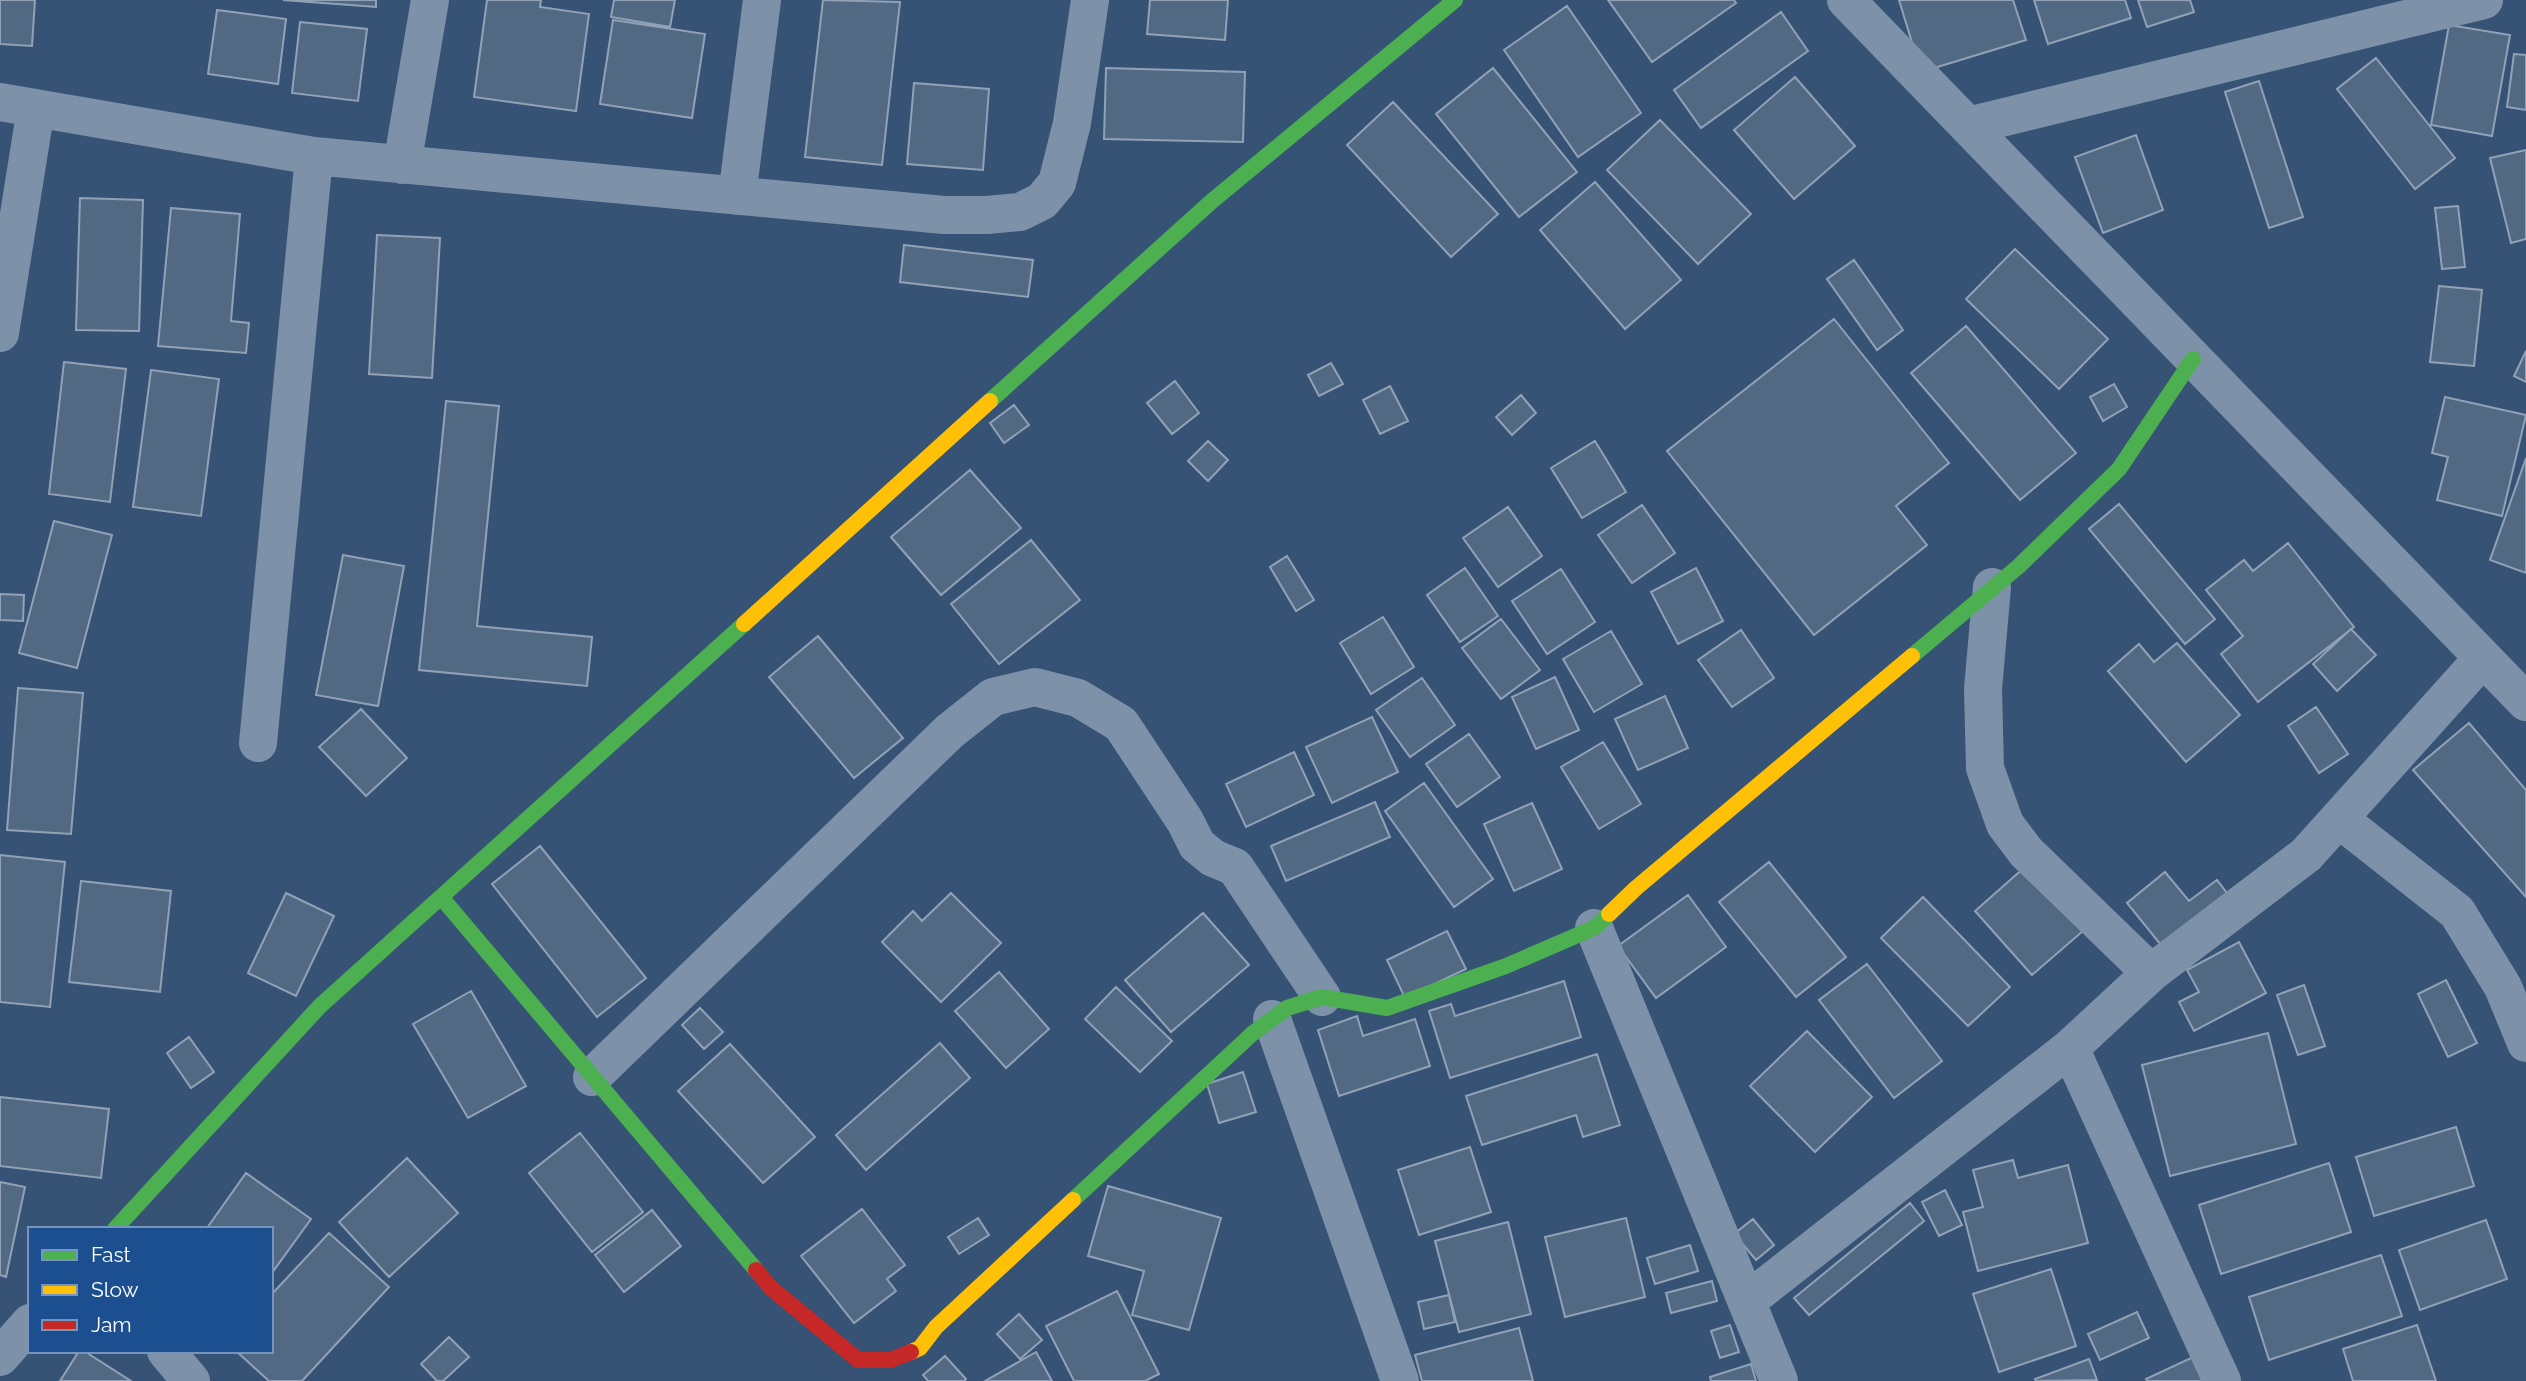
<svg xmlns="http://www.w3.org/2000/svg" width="2526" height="1381" font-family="Raleway,sans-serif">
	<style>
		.building { fill: #526984; stroke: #92a2b6; stroke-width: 2 }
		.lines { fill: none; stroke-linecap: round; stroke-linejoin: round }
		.street { stroke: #7d92a8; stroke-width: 38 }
		.fast { stroke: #4caf50; stroke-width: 16 }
		.slow { stroke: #ffc107; stroke-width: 16 }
		.jam { stroke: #c62828; stroke-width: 16 }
	</style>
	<rect width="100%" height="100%" fill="#365274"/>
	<!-- building -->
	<path class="building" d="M 0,0 L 35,0 L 32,46 L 0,44 Z
		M 283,0 L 376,0 L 376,7 Z
		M 487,0 L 541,0 L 540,7 L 589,14 L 576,111 L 474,97 Z
		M 614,0 L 675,0 L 670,27 L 611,17 Z
		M 823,0 L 900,2 L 882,165 L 805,157 Z
		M 1150,0 L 1228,0 L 1225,40 L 1147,34 Z
		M 1608,0 L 1734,0 L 1736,3 L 1652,62 Z
		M 1899,0 L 2013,0 L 2026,40 L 1921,72 Z
		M 2034,0 L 2125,0 L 2131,18 L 2048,44 Z
		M 2138,0 L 2190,0 L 2194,12 L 2147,27 Z
		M 1567,6 L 1641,113 L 1578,157 L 1504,50 Z
		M 217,10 L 286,19 L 278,84 L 208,74 Z
		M 1781,12 L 1808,51 L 1701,128 L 1674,90 Z
		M 613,20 L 705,34 L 692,118 L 600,104 Z
		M 300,22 L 367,29 L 358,101 L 292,93 Z
		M 2449,25 L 2510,35 L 2492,136 L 2431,125 Z
		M 2514,54 L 2526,55 L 2526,110 L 2507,107 Z
		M 2376,58 L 2455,158 L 2415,189 L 2337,89 Z
		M 1106,68 L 1245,72 L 1243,142 L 1104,139 Z
		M 1493,68 L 1577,172 L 1519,217 L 1436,114 Z
		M 1795,77 L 1855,146 L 1794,199 L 1734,130 Z
		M 2259,81 L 2303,217 L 2269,228 L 2225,92 Z
		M 914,83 L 989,89 L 983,170 L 907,164 Z
		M 1393,102 L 1498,214 L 1451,257 L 1347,145 Z
		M 1660,120 L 1751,214 L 1698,264 L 1607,170 Z
		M 2136,135 L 2163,210 L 2103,233 L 2075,157 Z
		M 2526,150 L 2526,239 L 2511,243 L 2490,158 Z
		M 1595,182 L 1681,280 L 1625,329 L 1540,230 Z
		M 80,198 L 143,200 L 139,331 L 76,330 Z
		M 2458,206 L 2465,267 L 2442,269 L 2435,208 Z
		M 171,208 L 240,214 L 231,321 L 249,323 L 246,353 L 158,346 Z
		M 377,235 L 440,238 L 432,378 L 369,374 Z
		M 904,245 L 1033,260 L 1028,297 L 900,282 Z
		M 2015,249 L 2108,339 L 2059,389 L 1966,299 Z
		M 1854,260 L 1903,330 L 1877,350 L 1827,279 Z
		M 2439,286 L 2482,290 L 2474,366 L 2430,362 Z
		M 1834,319 L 1949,463 L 1896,506 L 1927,545 L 1814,635 L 1667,451 Z
		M 1966,326 L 2076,453 L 2020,500 L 1911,373 Z
		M 2526,351 L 2526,382 L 2514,376 Z
		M 64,362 L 126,369 L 110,502 L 49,494 Z
		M 1331,363 L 1343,384 L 1319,396 L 1308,375 Z
		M 151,370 L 219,379 L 201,516 L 133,507 Z
		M 1175,381 L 1199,413 L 1172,434 L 1147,403 Z
		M 2114,384 L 2127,407 L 2103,421 L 2090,397 Z
		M 1390,386 L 1408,421 L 1380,434 L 1363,400 Z
		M 1521,395 L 1536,413 L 1512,435 L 1496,417 Z
		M 2445,397 L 2526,415 L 2502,516 L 2437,500 L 2448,457 L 2432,453 Z
		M 446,401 L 499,406 L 477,626 L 592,637 L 587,686 L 419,670 Z
		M 1014,405 L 1029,425 L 1004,443 L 990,423 Z
		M 1208,441 L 1228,460 L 1208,481 L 1188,461 Z
		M 1595,441 L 1626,492 L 1582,518 L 1551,468 Z
		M 2526,458 L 2526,573 L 2490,560 Z
		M 970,470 L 1021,528 L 941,595 L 891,537 Z
		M 2119,504 L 2215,619 L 2185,644 L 2089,529 Z
		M 1642,505 L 1675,553 L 1632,583 L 1598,535 Z
		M 1508,507 L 1542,556 L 1498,587 L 1463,538 Z
		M 54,521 L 112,535 L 77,668 L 19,653 Z
		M 1031,540 L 1080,600 L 999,664 L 951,604 Z
		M 2288,543 L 2354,627 L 2258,702 L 2221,654 L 2243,636 L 2206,590 L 2244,560 L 2253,571 Z
		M 343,555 L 404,566 L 378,706 L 316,695 Z
		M 1287,556 L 1314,600 L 1296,611 L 1270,567 Z
		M 1465,568 L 1498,616 L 1460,642 L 1427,595 Z
		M 1696,568 L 1723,621 L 1678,644 L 1651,592 Z
		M 1561,569 L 1595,622 L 1547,654 L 1512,601 Z
		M 0,594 L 24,595 L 23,621 L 0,620 Z
		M 1383,617 L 1414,667 L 1371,694 L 1340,643 Z
		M 1501,619 L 1540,670 L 1501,699 L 1462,648 Z
		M 2351,629 L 2376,655 L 2337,691 L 2313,664 Z
		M 1741,630 L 1774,678 L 1732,707 L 1698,660 Z
		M 1611,631 L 1642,684 L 1594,712 L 1563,659 Z
		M 818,636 L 903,738 L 854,778 L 769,677 Z
		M 2177,643 L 2240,715 L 2186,762 L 2108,671 L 2139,644 L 2154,662 Z
		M 1555,677 L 1579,730 L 1536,749 L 1512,697 Z
		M 1422,678 L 1455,725 L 1410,757 L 1376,710 Z
		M 18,688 L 83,693 L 71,834 L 7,830 Z
		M 1665,696 L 1688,748 L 1638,770 L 1615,719 Z
		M 2316,707 L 2348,754 L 2319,773 L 2288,726 Z
		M 361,709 L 407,758 L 366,796 L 319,747 Z
		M 1372,717 L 1398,772 L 1332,803 L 1306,747 Z
		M 2469,723 L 2526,790 L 2526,897 L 2413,770 Z
		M 1469,734 L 1500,777 L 1457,807 L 1426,764 Z
		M 1603,742 L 1641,804 L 1599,829 L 1561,767 Z
		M 1294,752 L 1314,795 L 1246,827 L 1226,784 Z
		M 1424,783 L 1493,879 L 1454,907 L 1385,811 Z
		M 1375,802 L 1390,837 L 1286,881 L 1271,846 Z
		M 1532,803 L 1562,869 L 1514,891 L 1484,824 Z
		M 540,846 L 646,978 L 597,1017 L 492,884 Z
		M 0,855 L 65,862 L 50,1007 L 0,1002 Z
		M 1769,862 L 1846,957 L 1796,997 L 1719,902 Z
		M 2025,867 L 2083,931 L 2032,975 L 1975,911 Z
		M 2165,872 L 2189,901 L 2217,880 L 2230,897 L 2165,950 L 2127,903 Z
		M 81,881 L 171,891 L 160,992 L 69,982 Z
		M 286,893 L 334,916 L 296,996 L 248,973 Z
		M 951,893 L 1001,943 L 941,1002 L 882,942 L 913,911 L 922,921 Z
		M 1688,895 L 1726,947 L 1656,998 L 1618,946 Z
		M 1923,897 L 2010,987 L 1968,1026 L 1881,938 Z
		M 1203,913 L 1249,965 L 1171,1032 L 1125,980 Z
		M 1447,931 L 1466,969 L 1405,998 L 1387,960 Z
		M 2239,942 L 2266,993 L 2194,1031 L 2179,1002 L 2199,992 L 2187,970 Z
		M 1867,964 L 1942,1061 L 1894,1098 L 1819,1000 Z
		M 999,972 L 1049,1029 L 1006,1068 L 955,1011 Z
		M 2446,980 L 2477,1043 L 2448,1057 L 2418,994 Z
		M 1564,981 L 1581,1037 L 1450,1078 L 1429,1011 L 1451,1004 L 1455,1016 Z
		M 2304,985 L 2325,1046 L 2298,1055 L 2277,995 Z
		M 1116,987 L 1172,1041 L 1140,1072 L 1085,1019 Z
		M 471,991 L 526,1086 L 468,1118 L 413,1024 Z
		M 700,1008 L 723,1032 L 704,1049 L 682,1025 Z
		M 1357,1016 L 1363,1036 L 1415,1019 L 1430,1066 L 1339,1096 L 1318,1030 Z
		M 1807,1031 L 1872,1097 L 1815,1152 L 1750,1086 Z
		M 2268,1033 L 2296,1144 L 2170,1176 L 2142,1065 Z
		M 189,1037 L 214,1072 L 191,1088 L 167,1053 Z
		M 940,1043 L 970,1078 L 866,1170 L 836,1135 Z
		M 730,1044 L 815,1137 L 763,1183 L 678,1091 Z
		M 1597,1054 L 1620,1125 L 1583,1137 L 1576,1115 L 1482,1145 L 1466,1096 Z
		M 1243,1072 L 1256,1112 L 1219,1123 L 1207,1084 Z
		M 0,1097 L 109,1109 L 101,1178 L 0,1166 Z
		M 2456,1127 L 2474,1186 L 2374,1216 L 2356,1157 Z
		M 580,1133 L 643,1212 L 592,1252 L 529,1173 Z
		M 1470,1147 L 1491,1212 L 1419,1235 L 1398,1170 Z
		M 407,1158 L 458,1213 L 389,1277 L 339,1222 Z
		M 2013,1160 L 2018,1178 L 2068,1165 L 2088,1243 L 1978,1271 L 1963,1212 L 1983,1207 L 1973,1170 Z
		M 2329,1163 L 2351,1232 L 2221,1274 L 2199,1205 Z
		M 246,1173 L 311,1219 L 272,1273 L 271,1229 L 207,1228 Z
		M 0,1182 L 25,1187 L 6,1277 L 0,1275 Z
		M 1108,1186 L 1221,1218 L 1189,1330 L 1132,1315 L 1144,1271 L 1088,1256 Z
		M 1945,1190 L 1962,1225 L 1939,1236 L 1922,1202 Z
		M 1910,1203 L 1924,1221 L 1809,1315 L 1794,1298 Z
		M 862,1209 L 905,1265 L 887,1279 L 896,1291 L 854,1323 L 801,1256 Z
		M 652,1210 L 681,1246 L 624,1292 L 595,1255 Z
		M 978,1218 L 989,1235 L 959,1254 L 948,1237 Z
		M 1626,1218 L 1645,1297 L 1565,1317 L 1545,1237 Z
		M 1753,1219 L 1774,1245 L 1756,1260 L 1734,1234 Z
		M 2486,1220 L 2507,1279 L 2420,1310 L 2399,1250 Z
		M 1508,1222 L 1531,1314 L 1459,1332 L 1435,1241 Z
		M 329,1233 L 389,1287 L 302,1381 L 269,1381 L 236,1351 L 271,1351 L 271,1295 Z
		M 1690,1245 L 1698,1271 L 1655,1284 L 1647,1258 Z
		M 2381,1255 L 2402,1316 L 2269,1360 L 2249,1297 Z
		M 2051,1269 L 2076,1346 L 1999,1372 L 1973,1294 Z
		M 1712,1281 L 1717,1301 L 1671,1313 L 1666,1293 Z
		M 1117,1291 L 1159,1374 L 1145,1381 L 1074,1381 L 1046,1326 Z
		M 1449,1295 L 1455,1322 L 1424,1329 L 1418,1302 Z
		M 2137,1312 L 2149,1338 L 2100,1360 L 2088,1334 Z
		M 1019,1314 L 1042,1340 L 1020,1359 L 997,1334 Z
		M 1730,1325 L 1739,1352 L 1720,1358 L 1711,1331 Z
		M 2417,1325 L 2436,1381 L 2353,1381 L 2343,1349 Z
		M 1519,1328 L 1533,1381 L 1422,1381 L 1415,1355 Z
		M 449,1337 L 469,1357 L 443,1381 L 437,1381 L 421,1364 Z
		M 79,1351 L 84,1351 L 131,1381 L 60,1381 Z
		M 1036,1352 L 1052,1381 L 985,1381 Z
		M 945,1356 L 966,1379 L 964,1381 L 928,1381 L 923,1375 Z
		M 2193,1357 L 2204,1381 L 2147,1381 L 2146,1379 Z
		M 2089,1359 L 2097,1380 L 2036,1381 L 2035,1379 Z
		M 1751,1364 L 1756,1381 L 1711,1381 L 1710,1377 Z"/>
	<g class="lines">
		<!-- street -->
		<path class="street" d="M 1846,0 L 2526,702
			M 0,102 L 314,156 L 944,215 L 987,215 L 1020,212 L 1042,201 L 1057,183 L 1072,123 L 1090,0
			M 1968,126 L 2484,0
			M 402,165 L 430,0
			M 737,196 L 762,0
			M 0,333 L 36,108
			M 1992,587 L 1983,689 L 1985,768 L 2005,824 L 2026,852 L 2151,973
			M 258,743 L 314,156
			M 2339,819 L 2457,912 L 2503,987 L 2526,1043
			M 1594,928 L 1779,1381
			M 1272,1019 L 1400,1381
			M 2070,1048 L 2222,1381
			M 592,1077 L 950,731 L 993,697 L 1035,687 L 1078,698 L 1121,724 L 1185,821 L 1197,845 L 1213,858 L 1235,867 L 1322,997
			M 1747,1301 L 2070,1048 L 2151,973 L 2306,855 L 2483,658
			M 166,1351 L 191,1381
			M 0,1357 L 30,1323"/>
		<!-- fast -->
		<path class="fast" d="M 990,401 L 1212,201 L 1455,0
			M 1912,656 L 2019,566 L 2119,469 L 2193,359
			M 441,897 L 756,1270
			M 1073,1200 L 1252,1034 L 1287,1008 L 1322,997 L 1387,1008 L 1506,966 L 1594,928 L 1609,914
			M 115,1229 L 320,1006 L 744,624"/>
		<!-- slow -->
		<path class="slow" d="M 744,624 L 990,401
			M 1609,914 L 1636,888 L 1912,656
			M 911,1352 L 920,1348 L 936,1327 L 1073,1200"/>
		<!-- jam -->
		<path class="jam" d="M 756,1270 L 771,1288 L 858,1360 L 890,1360 L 911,1352"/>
	</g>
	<!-- legend -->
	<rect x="28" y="1227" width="245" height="126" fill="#1b4f8f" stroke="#7695bc" stroke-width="2"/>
	<rect x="42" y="1250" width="35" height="10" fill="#4caf50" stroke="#7695bc" stroke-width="2"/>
	<text x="91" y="1262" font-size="21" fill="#ffffff">Fast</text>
	<rect x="42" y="1285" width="35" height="10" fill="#ffc107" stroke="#7695bc" stroke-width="2"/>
	<text x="91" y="1297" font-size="21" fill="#ffffff">Slow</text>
	<rect x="42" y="1320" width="35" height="10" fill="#c62828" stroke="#7695bc" stroke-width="2"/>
	<text x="91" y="1332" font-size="21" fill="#ffffff">Jam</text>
</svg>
